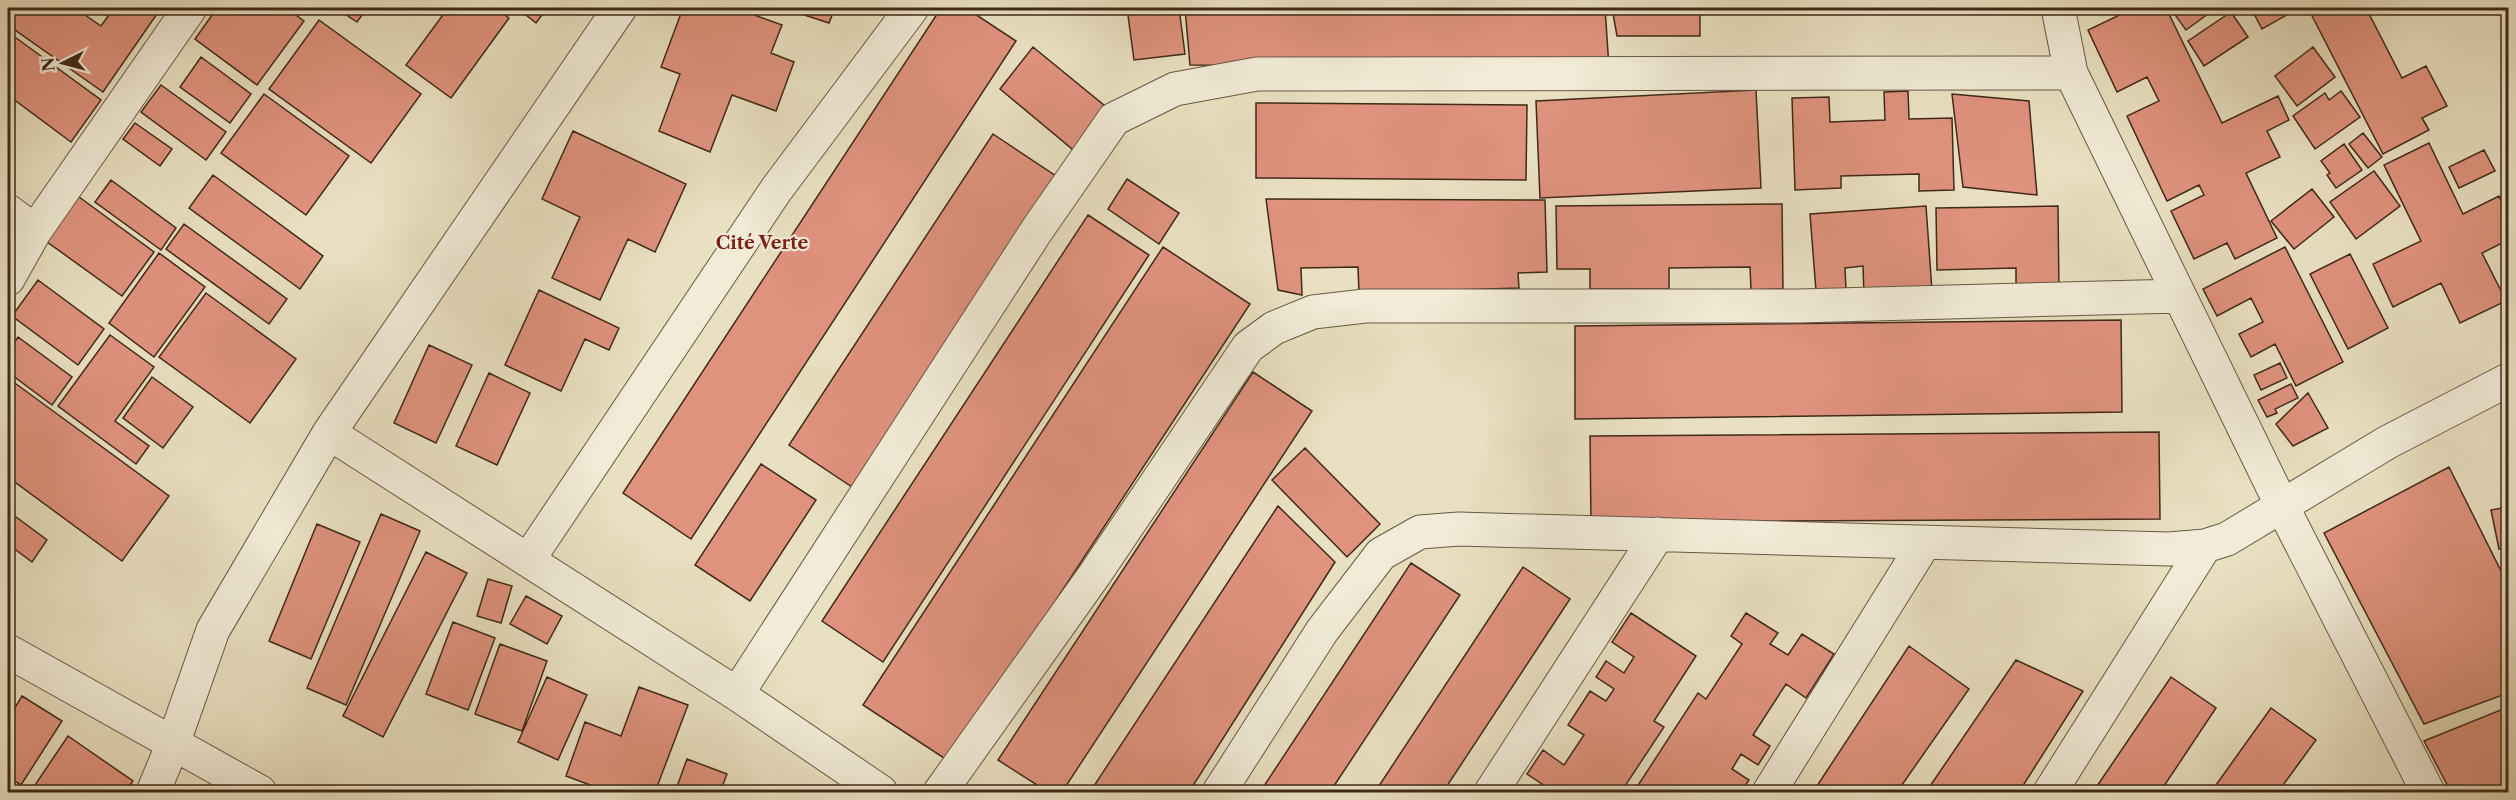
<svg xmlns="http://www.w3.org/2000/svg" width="2516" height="800" font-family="'Libre Caslon Text',serif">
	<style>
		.building { fill: #df927e; stroke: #3f2a18; stroke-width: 1.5 }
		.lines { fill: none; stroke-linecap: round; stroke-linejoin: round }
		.minor-casing { stroke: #6a5842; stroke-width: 35 }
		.minor { stroke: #f1ebd7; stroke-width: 33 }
		.labels { text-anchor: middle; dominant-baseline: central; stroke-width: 4.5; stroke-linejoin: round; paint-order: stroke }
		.neighbourhood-label { font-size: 18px; font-weight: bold; fill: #7a1f14; stroke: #f1ebd7 }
	</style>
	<rect width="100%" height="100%" fill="#e9e0c1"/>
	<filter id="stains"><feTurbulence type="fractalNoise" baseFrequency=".00333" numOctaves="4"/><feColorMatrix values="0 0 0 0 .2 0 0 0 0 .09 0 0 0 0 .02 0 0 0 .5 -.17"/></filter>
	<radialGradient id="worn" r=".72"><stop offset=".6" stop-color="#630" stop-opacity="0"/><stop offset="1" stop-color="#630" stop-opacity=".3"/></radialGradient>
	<!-- building -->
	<path class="building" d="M 8,8 L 75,8 L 101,26 L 114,8 L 154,8 L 159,11 L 103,92 L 8,25 Z
		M 217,8 L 286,8 L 304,21 L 257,85 L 195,39 Z
		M 336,8 L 367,8 L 357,22 Z
		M 448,8 L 494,8 L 509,18 L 451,98 L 406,65 Z
		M 532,8 L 547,8 L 536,23 L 526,15 Z
		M 683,8 L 735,8 L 782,25 L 771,53 L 794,62 L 776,111 L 732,95 L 710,152 L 659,131 L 680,74 L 661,67 Z
		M 783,8 L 835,8 L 829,23 Z
		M 941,8 L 966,8 L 1016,41 L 691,539 L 623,493 Z
		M 1127,8 L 1179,8 L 1185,54 L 1134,60 Z
		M 1185,8 L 1605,8 L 1609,67 L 1190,65 Z
		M 1612,8 L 1700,8 L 1700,36 L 1617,36 Z
		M 2134,8 L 2166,8 L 2222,123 L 2278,96 L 2289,120 L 2267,131 L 2280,157 L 2246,173 L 2277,238 L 2235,259 L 2227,243 L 2194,259 L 2171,211 L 2204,195 L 2199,185 L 2167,201 L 2127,116 L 2159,101 L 2147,77 L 2117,92 L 2088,30 Z
		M 2178,8 L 2216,8 L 2186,30 L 2173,12 Z
		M 2251,8 L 2299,8 L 2262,29 Z
		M 2308,8 L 2366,8 L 2402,78 L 2426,66 L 2447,106 L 2422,118 L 2429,130 L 2383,154 Z
		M 2231,12 L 2248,37 L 2204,66 L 2188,41 Z
		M 319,20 L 421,94 L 371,163 L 269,89 Z
		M 8,32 L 101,100 L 71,142 L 8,95 Z
		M 1033,47 L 1105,106 L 1077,153 L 1000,89 Z
		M 2313,47 L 2335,77 L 2297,106 L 2275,76 Z
		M 201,57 L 251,94 L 230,123 L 180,87 Z
		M 161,85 L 226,132 L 206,160 L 141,112 Z
		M 1756,90 L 1761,188 L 1540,198 L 1536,101 Z
		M 1908,91 L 1909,119 L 1952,118 L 1954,190 L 1919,191 L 1919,174 L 1841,176 L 1841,188 L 1795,190 L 1792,98 L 1829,97 L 1830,122 L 1885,120 L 1884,92 Z
		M 2341,91 L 2360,117 L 2315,149 L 2293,116 L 2325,93 L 2329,100 Z
		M 264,94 L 349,156 L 306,215 L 221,153 Z
		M 1952,94 L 2029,101 L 2037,195 L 1963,187 Z
		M 1256,103 L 1527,105 L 1526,180 L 1256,178 Z
		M 135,123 L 172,149 L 160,166 L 123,139 Z
		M 573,131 L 686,184 L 655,252 L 628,239 L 600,300 L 552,278 L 580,217 L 542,199 Z
		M 2363,133 L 2382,157 L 2368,168 L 2349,144 Z
		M 993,134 L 1059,178 L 855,489 L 789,445 Z
		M 2429,143 L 2463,214 L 2499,196 L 2508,217 L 2508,240 L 2482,253 L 2506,301 L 2460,323 L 2441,283 L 2393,307 L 2373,264 L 2421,241 L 2384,165 Z
		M 2344,144 L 2362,170 L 2336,188 L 2327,175 L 2330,173 L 2321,161 Z
		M 2484,150 L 2495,171 L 2459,188 L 2449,167 Z
		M 2374,171 L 2400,206 L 2356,239 L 2330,202 Z
		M 213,175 L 323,256 L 300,289 L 189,208 Z
		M 1127,179 L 1179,213 L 1159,244 L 1108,209 Z
		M 111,180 L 176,228 L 161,250 L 95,202 Z
		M 2312,189 L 2334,217 L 2294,249 L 2271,221 Z
		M 75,194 L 154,252 L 122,296 L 43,239 Z
		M 1266,199 L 1545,200 L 1547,272 L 1518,273 L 1519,288 L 1359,293 L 1358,267 L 1301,268 L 1302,295 L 1278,290 Z
		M 1782,204 L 1783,289 L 1751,290 L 1750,267 L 1669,268 L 1669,289 L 1590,289 L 1590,269 L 1557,269 L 1556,206 Z
		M 1926,206 L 1932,291 L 1864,296 L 1863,266 L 1845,268 L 1846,289 L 1816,291 L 1810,214 Z
		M 2058,206 L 2059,293 L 2016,294 L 2016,268 L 1937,270 L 1936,208 Z
		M 1088,215 L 1149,255 L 883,662 L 822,621 Z
		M 184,224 L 287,299 L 269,324 L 166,249 Z
		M 1163,247 L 1250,304 L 950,762 L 863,705 Z
		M 2285,247 L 2343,362 L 2296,386 L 2275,344 L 2251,357 L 2239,334 L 2263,322 L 2251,298 L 2217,316 L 2203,289 Z
		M 159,253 L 205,287 L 154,357 L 109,323 Z
		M 2350,254 L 2388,328 L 2348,349 L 2310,274 Z
		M 38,280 L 104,329 L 78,365 L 12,316 Z
		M 539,290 L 619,328 L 609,350 L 585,339 L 561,391 L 505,365 Z
		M 206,293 L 296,359 L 250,423 L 159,357 Z
		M 2121,320 L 2122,412 L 1575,419 L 1575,326 Z
		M 110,335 L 154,367 L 115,421 L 149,446 L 136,464 L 58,406 Z
		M 18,337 L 72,377 L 52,405 L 8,372 L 8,352 Z
		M 429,345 L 472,365 L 436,443 L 394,423 Z
		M 2280,363 L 2287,378 L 2261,390 L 2254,375 Z
		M 1253,372 L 1312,411 L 1062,792 L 1048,792 L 998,760 Z
		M 489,373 L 530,393 L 497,465 L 456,446 Z
		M 152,377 L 193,407 L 163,448 L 123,418 Z
		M 8,378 L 169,496 L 122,561 L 8,477 Z
		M 2291,384 L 2298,398 L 2275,409 L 2277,413 L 2267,417 L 2258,400 Z
		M 2308,393 L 2328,428 L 2293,446 L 2276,424 Z
		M 2159,432 L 2160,519 L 1591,522 L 1590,436 Z
		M 1305,448 L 1380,524 L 1347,557 L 1272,480 Z
		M 761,464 L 816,500 L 750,601 L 695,565 Z
		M 2449,467 L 2508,585 L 2508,693 L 2424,724 L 2324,533 Z
		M 1278,506 L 1335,562 L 1189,792 L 1090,792 Z
		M 2508,507 L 2508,547 L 2499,549 L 2491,510 Z
		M 8,511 L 47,540 L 32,562 L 8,544 Z
		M 381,514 L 420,531 L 346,705 L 307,688 Z
		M 317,524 L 360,542 L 311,659 L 269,641 Z
		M 426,552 L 467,573 L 383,737 L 343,716 Z
		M 1411,563 L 1460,595 L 1330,792 L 1260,792 Z
		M 1523,567 L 1570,599 L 1443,792 L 1375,792 Z
		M 488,579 L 512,586 L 501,623 L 477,616 Z
		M 526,596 L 562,616 L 547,644 L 510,624 Z
		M 1631,613 L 1696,656 L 1654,721 L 1664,727 L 1621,792 L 1546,792 L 1548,788 L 1527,774 L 1543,750 L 1564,765 L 1584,735 L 1568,725 L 1590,691 L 1606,701 L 1614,689 L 1596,677 L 1606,661 L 1624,673 L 1634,657 L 1612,642 Z
		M 1746,613 L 1778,633 L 1770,644 L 1788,655 L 1802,634 L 1834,654 L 1806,698 L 1786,684 L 1753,735 L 1770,746 L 1758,765 L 1741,754 L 1732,769 L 1749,780 L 1741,792 L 1640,792 L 1635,790 L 1698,693 L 1706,699 L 1742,644 L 1731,636 Z
		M 453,622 L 495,638 L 468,710 L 426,694 Z
		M 500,644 L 547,661 L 522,731 L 475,714 Z
		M 1909,646 L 1969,689 L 1897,792 L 1813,792 Z
		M 2016,660 L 2083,691 L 2019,792 L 1926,792 Z
		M 547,677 L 587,695 L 558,760 L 518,742 Z
		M 2171,677 L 2216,708 L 2160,792 L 2093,792 Z
		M 639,687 L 688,705 L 655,792 L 600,792 L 601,789 L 566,776 L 585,722 L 621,736 Z
		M 22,696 L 62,721 L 21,785 L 8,777 L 8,719 Z
		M 2508,707 L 2508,792 L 2451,792 L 2424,741 Z
		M 2271,708 L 2316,740 L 2278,792 L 2211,792 Z
		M 68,736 L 133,781 L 125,792 L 38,792 L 33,788 Z
		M 687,759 L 727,774 L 720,792 L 675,792 Z"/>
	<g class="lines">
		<defs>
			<path id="minor" d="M 2058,8 L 2071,73 L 2283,508 L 2428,792
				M 8,211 L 35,231
				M 8,279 L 35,231 L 190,8
				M 329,433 L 737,694 L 881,792
				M 528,560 L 776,190 L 912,8
				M 8,651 L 260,792
				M 737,694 L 1037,230 L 1114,119 L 1175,89 L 1257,74 L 2071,73
				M 153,792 L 173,744 L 213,630 L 329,433 L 620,8
				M 940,792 L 1095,574 L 1248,347 L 1274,328 L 1313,312 L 1365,306 L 1799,306 L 2179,296
				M 1219,792 L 1322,631 L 1381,554 L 1420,532 L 1459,529 L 2169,549 L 2205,546 L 2227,539 L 2388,442 L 2508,380
				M 1491,792 L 1658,534
				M 1769,792 L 1925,542
				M 2050,792 L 2205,546"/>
		</defs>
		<!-- minor casing -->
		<use href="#minor" class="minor-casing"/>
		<!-- minor -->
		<use href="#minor" class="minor"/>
	</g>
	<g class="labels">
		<!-- neighbourhood labels -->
		<g class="neighbourhood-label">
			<text x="762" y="243">Cité Verte</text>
		</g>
	</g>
	<!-- margin -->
	<rect width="2516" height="800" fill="none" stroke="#e9e0c1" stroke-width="30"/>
	<rect x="9" y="9" width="2498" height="782" fill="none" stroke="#3f2a18" stroke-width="3"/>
	<rect x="15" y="15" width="2486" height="770" fill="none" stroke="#3f2a18" stroke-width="1.5"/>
	<!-- north arrow -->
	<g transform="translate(63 63) rotate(264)" stroke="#f1ebd7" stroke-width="4.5" paint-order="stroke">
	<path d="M0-4.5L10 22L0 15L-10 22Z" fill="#3f2a18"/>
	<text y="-9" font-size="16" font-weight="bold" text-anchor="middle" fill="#3f2a18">N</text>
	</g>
	<rect width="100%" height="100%" filter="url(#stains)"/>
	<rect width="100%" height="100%" fill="url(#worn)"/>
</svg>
